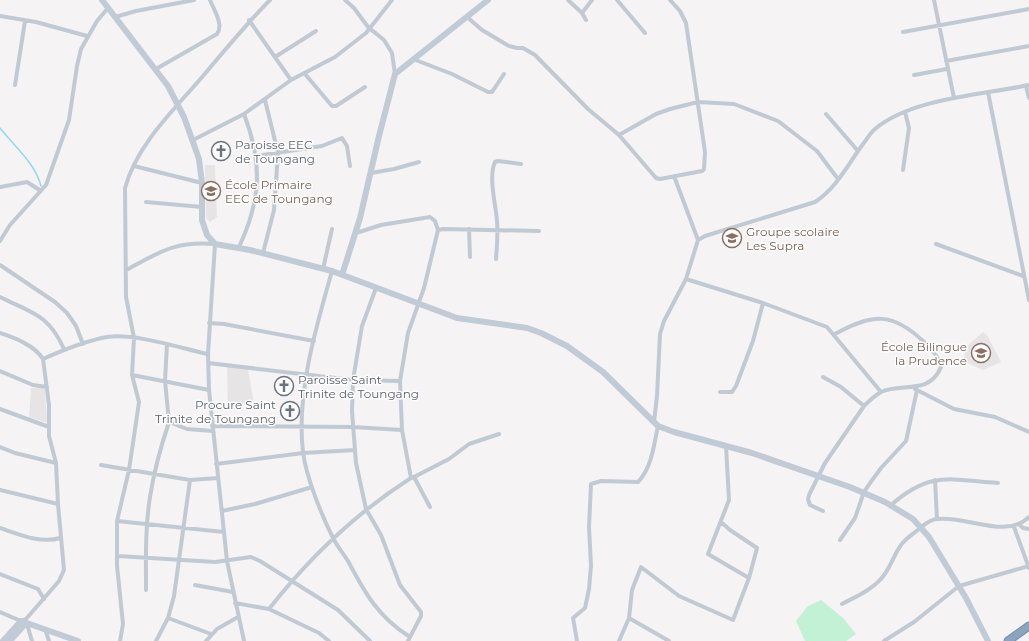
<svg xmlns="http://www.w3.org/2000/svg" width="1029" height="641" font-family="Montserrat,sans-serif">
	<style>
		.education { fill: #e6e4e5 }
		.green { fill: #c3f1d5 }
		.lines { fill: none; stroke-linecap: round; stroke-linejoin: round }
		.stream { stroke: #90daee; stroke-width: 1.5 }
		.highway-casing { stroke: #7690ad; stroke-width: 9 }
		.street { stroke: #c1cad2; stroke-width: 4 }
		.secondary { stroke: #c1cbd6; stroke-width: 6 }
		.highway { stroke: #8ba5c1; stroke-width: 7 }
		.labels { text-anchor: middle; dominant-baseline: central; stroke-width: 3; stroke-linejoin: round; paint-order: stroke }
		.worship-label { font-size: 12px; fill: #5b616d; stroke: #fff; text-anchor: start }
		.education-label { font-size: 12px; fill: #785e54; stroke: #fff; text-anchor: start }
	</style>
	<rect width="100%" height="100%" fill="#f5f3f3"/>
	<!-- education -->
	<path class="education" d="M 205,165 L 215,165 L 217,217 L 210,222 L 206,218 Z
		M 983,332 L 987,335 L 1001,362 L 983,370 L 963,361 L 967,346 Z
		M 227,367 L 248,369 L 254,404 L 228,404 Z
		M 31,388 L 45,388 L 47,423 L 29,417 Z"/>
	<!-- green -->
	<path class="green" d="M 821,600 L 843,618 L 856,634 L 846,641 L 805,641 L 796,621 L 808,606 Z"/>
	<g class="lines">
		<!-- stream -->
		<path class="stream" d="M 0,128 C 15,147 35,163 41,186"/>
		<defs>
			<path id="highway" d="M 1008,641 L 1029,626"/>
		</defs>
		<!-- highway casing -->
		<use href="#highway" class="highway-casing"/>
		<!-- street -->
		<path class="street" d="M 345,0 L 354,8 L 368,27 L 384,40 L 392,53 L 395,74
			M 568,0 L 582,13 L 586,20
			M 617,0 L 645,33
			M 934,0 L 954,98
			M 582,13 L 592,0
			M 0,16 L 36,22 L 87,36
			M 115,17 L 136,11 L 194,0
			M 467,17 L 482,30 L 509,46 L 517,48 L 523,48 L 535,55 L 588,109 L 619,135 L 656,178 L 660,179 L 702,171 L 704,169 L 705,152 L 686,23 L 680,11 L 670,0
			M 249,20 L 291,80
			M 903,32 L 1029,9
			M 275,57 L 316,31
			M 413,59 L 452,74 L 488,92 L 492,92 L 504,74
			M 946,61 L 1029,46
			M 156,69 L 217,34 C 224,25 214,10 210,0
			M 305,74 L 332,106 L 336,106 L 365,87
			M 914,75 L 947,69
			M 15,85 L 25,21
			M 1026,86 L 1029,98
			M 988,92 L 1029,300
			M 826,114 L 858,151
			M 619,135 L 656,114 L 670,109 L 698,102 L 734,104 L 778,121 L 817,151 L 838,179
			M 193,140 L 244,114 L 291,80 L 335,57 L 366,33 L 392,0
			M 256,156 L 322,146 L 342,138 L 347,146 L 350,166
			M 134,166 L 202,183
			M 903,170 L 909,128 L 905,112
			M 371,173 L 394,169 L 419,162
			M 674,176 L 698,240
			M 0,187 L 27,182 L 41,191
			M 146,202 L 202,207
			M 469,229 L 470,257
			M 356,233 L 381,225 L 430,217 L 435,221 L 438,230
			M 0,241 L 10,225 L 46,185 L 69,120 L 77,66 L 81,49 L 97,21 L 108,8
			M 936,244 L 1023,276
			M 239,247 C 261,200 263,164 244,114
			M 263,253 L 274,210 L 278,153 L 265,100
			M 496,259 C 497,247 498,234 497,221 C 496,205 488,177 495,162 L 498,161 L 521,164
			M 0,265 L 55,302 L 67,313 L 76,326 L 83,344
			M 323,269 L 332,229
			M 126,270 C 160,252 174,241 215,244 L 208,354 L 209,390 L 227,561 L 244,641
			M 332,271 C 316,327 296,394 303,452 C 306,477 322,516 333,538 C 337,546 343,553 348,561 C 365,593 378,617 410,637
			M 686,279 L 763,303 L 827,327 L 881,392
			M 376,288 L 362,326 L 353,380 L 352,411 L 356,463 L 366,509 L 381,535 L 400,585 L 421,612 L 421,616 L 408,641
			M 0,297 C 32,313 48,314 64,349
			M 209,323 L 224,324 L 314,341
			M 0,333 C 15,338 34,345 43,359 L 49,405 L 49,436 L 56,463 L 58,504 L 64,570 L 59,581 L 26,619 L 21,621 L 0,612
			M 167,344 L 165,381 L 169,422 L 187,429 L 213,431
			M 43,359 C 63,350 85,341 107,337 C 135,333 180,348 208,354
			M 208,363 L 353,380 L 400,381
			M 0,371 L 33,385 L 47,387
			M 132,375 L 209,390
			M 823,377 L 841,387 L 864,406
			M 915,389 L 954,409 L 995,417 L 1029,432
			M 720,392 L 732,392 L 736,386 L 753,341 L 763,303
			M 0,409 L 49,427
			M 654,422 L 657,396 L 660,334 L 664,321 L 686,279 L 698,240 L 705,236 L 815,202 C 836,189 849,163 863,144 C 867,139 870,133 875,129 C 912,98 982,95 1029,85
			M 212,426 L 353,427 L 402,430
			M 726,446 L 729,500 L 708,554 L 749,578
			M 0,447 L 15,453 L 56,463
			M 216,464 L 303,453 L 355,450
			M 101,465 L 190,480 L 218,478
			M 414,477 L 449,459 L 469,444 L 499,434
			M 411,478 L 402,430 L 400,381 L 408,333 L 424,288 L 438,230 L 443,229 L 539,231
			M 411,478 L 414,477 L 430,507
			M 935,480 L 937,519
			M 0,490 L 58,504
			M 891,505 C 931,470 950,480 998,483
			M 222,511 L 255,504 L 312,487
			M 823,511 L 810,505 L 808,499 L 809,495 L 825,463 L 864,406 C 869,401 874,396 881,392 C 901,382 929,396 941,367 C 939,357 932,350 924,342 C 892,311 872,314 835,334
			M 117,521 L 224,532
			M 1019,524 L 1023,528 L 1029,529
			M 1014,527 L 1029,568
			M 0,528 C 18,534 41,544 60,538
			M 840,540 L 855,518 L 864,492 L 870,483 L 881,468 L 906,441 L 917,390
			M 118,556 L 215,562 L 251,557 L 260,561 L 338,610 L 370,641
			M 0,574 L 38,589 L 44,599
			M 195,585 L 233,592
			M 146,590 C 146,559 145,528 150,497 C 154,471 161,446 169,422
			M 235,603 L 269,609 L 319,633 L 329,641
			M 842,604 C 855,597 870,591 880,580 C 890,570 893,556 901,545 C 905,539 913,534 919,529 C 924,525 930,519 937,519 C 966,515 1006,540 1029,517
			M 269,609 C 309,558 356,513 411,478
			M 168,618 L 211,634
			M 629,618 L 669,641
			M 27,624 L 32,641
			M 45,629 L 49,641
			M 120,641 L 123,624 L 117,566 L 117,521 L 129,470 L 139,402 L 132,375 L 134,338 L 126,297 L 125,188 C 137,144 174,110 203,76 C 225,50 246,24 270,0
			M 156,641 L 168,618 L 174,596 L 190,480
			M 206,641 L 217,629 L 238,617
			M 577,641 L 573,618 L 585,608 L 589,589 L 591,566 L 589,527 L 591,484 L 601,481 L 638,482 C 652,468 654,444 658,426
			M 619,641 L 629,618 L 632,590 L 641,567 L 679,596 L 733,620 L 749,578 L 757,548 L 730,530 L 721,522
			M 884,641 L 914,622 L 959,586 L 1029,566"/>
		<!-- secondary -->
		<path class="secondary" d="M 102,0 L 168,86 L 184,117 L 199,159 L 202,183 L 202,220 L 207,235 L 215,244 L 250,250 L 332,271 L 457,318 L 527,328 L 541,333 L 567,346 L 603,372 L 658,426 L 674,432 L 752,453 L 850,487 L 885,502 L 913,519 L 929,537 L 966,598 L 988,641
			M 342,275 L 360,218 L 379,136 L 395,74 L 488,0
			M 3,641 L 21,621 L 78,641
			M 10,641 L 26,623"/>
		<!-- highway -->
		<use href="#highway" class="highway"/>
	</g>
	<!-- icons -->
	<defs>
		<symbol id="church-ring" viewBox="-11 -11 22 22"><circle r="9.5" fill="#fff" stroke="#6b7280" stroke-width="1.5"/><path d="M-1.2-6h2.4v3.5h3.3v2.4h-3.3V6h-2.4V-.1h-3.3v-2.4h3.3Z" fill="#6b7280"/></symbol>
		<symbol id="school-ring" viewBox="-11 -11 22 22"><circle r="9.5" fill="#fff" stroke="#8d6e63" stroke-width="1.5"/><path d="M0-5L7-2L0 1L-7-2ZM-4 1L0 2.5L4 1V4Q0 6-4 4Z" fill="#8d6e63"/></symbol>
	</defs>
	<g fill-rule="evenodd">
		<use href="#church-ring" x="210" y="140" width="22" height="22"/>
		<use href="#school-ring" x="200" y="180" width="22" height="22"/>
		<use href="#school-ring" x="721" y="227" width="22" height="22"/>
		<use href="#school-ring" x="970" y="342" width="22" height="22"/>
		<use href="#church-ring" x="273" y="375" width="22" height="22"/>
		<use href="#church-ring" x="279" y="400" width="22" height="22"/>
	</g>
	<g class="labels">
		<!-- worship labels -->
		<g class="worship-label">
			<text x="235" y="144">Paroisse EEC<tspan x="235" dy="14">de Toungang</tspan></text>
			<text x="298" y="379">Paroisse Saint<tspan x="298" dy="14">Trinite de Toungang</tspan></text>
			<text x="276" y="404" text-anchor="end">Procure Saint<tspan x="276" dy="14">Trinite de Toungang</tspan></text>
		</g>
		<!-- education labels -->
		<g class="education-label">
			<text x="225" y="184">École Primaire<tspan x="225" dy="14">EEC de Toungang</tspan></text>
			<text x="746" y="231">Groupe scolaire<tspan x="746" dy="14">Les Supra</tspan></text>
			<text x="967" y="346" text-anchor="end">École Bilingue<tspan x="967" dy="14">la Prudence</tspan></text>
		</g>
	</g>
</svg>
